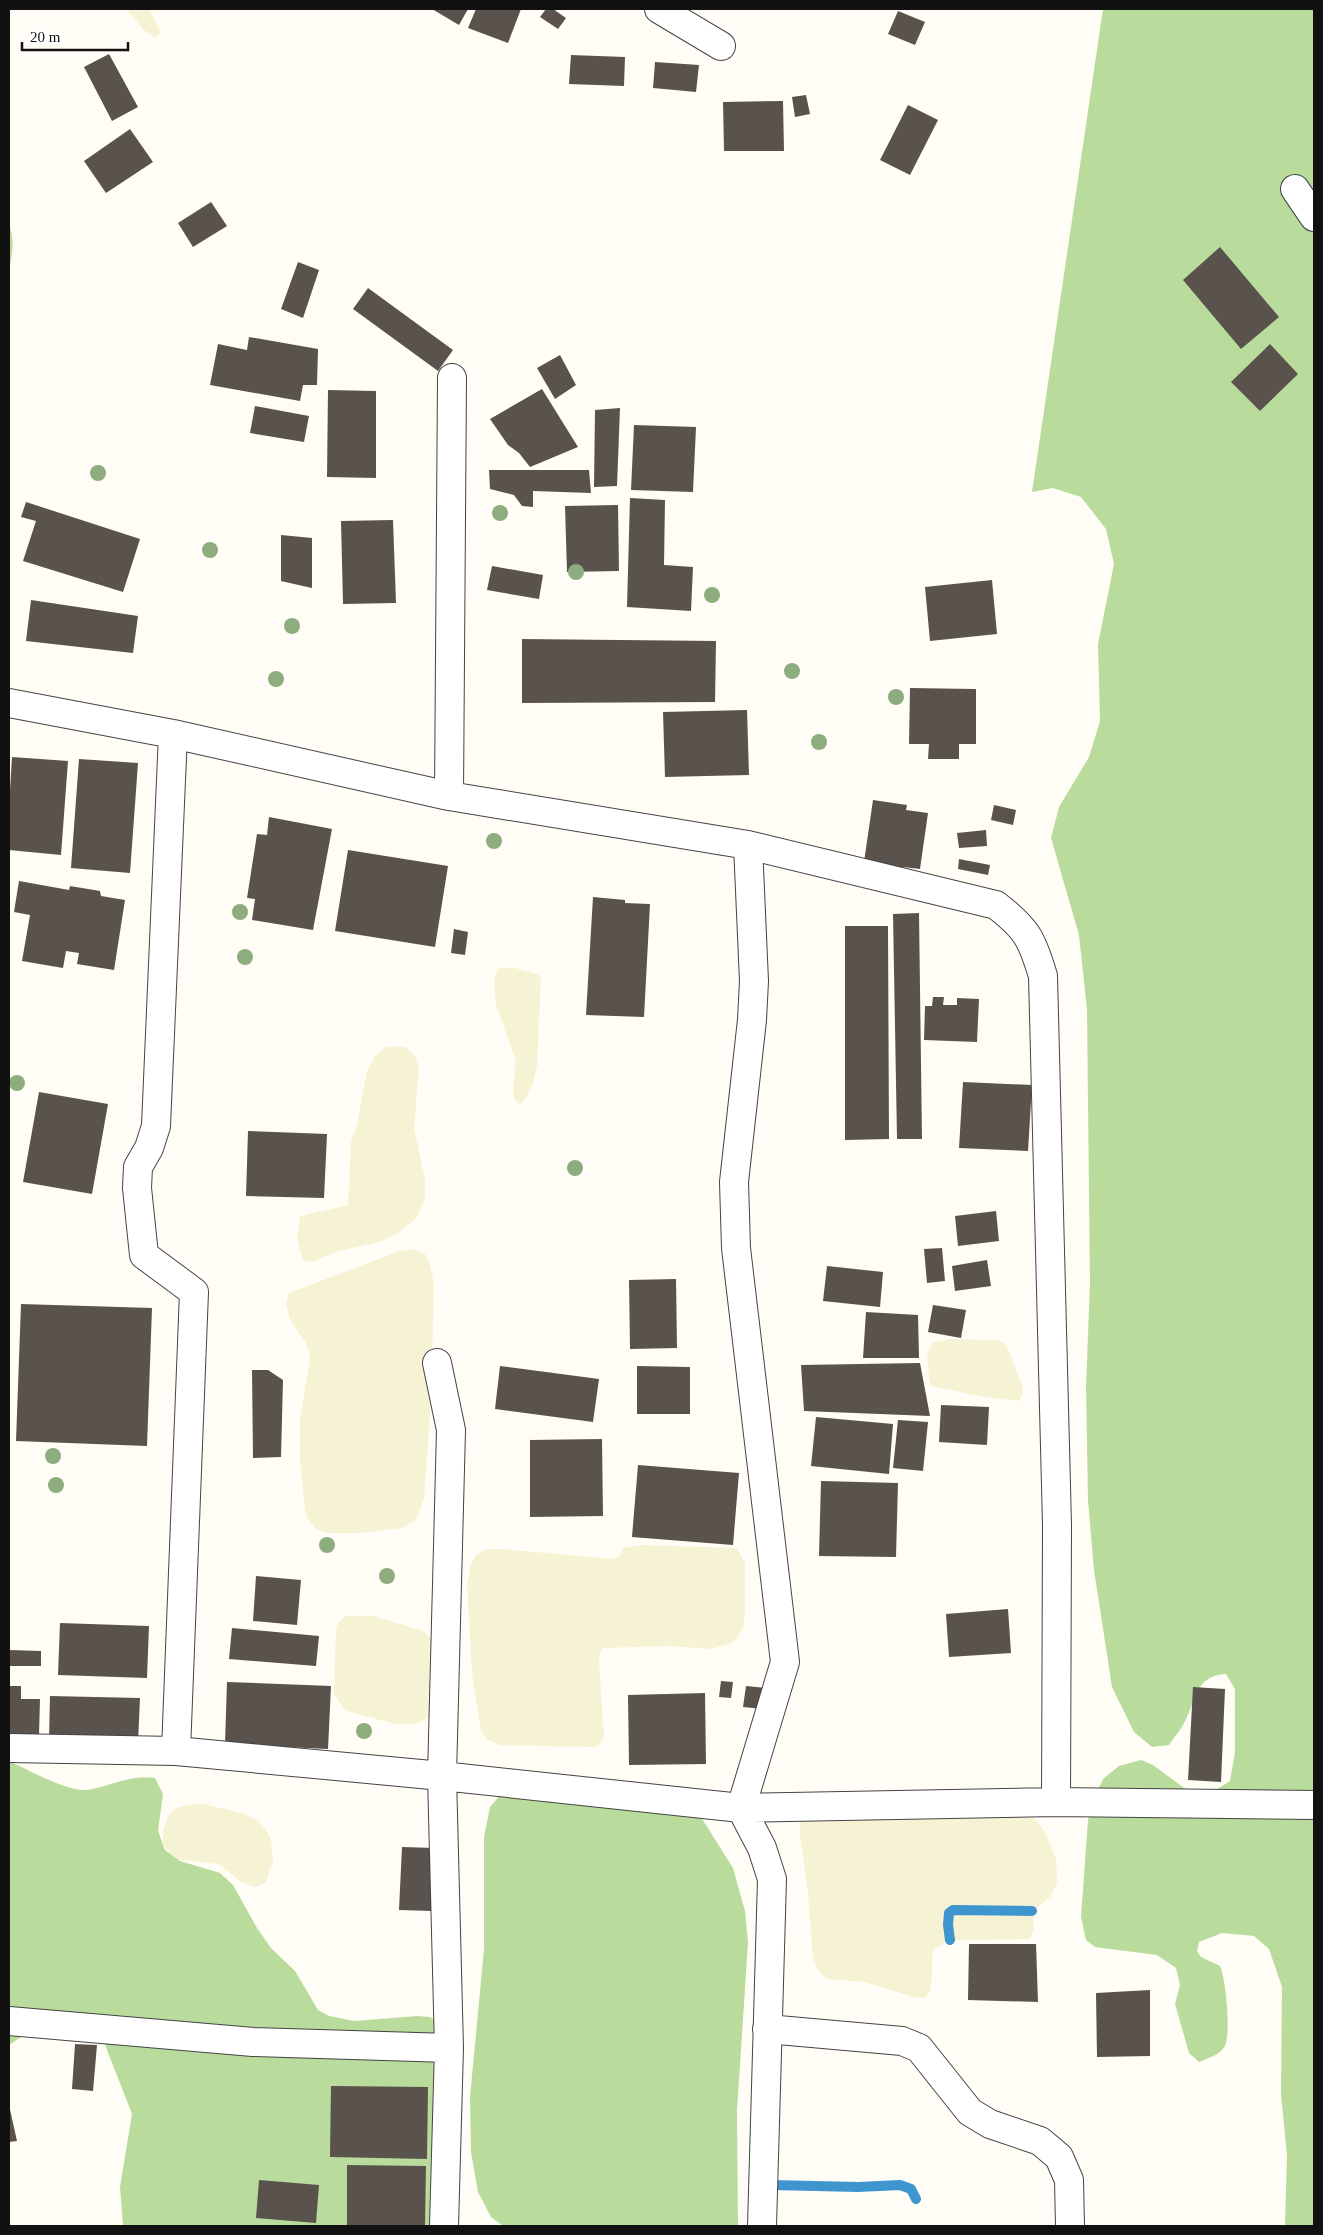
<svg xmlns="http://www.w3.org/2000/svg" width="1323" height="2235" font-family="Georgia,serif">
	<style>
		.farmland { fill: #f6f3d4 }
		.forest { fill: #b9dc9c }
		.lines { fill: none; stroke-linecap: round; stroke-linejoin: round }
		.stream { stroke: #3f96cf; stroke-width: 10 }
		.building { fill: #5a524d }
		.minor-casing { stroke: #444; stroke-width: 30 }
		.minor { stroke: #fff; stroke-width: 28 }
		.tree { fill: #8dad7f }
	</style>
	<rect width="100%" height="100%" fill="#fffdf5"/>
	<!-- farmland -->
	<path class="farmland" d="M 126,9 L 149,9 L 159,28 L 160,34 L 155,38 L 144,30 Z
		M 501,968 L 515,968 L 537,974 L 541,978 L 537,1066 L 532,1087 L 523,1102 L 519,1104 L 514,1099 L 513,1089 L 516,1061 L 496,1005 L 494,981 L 497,971 Z
		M 396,1046 L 407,1048 L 415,1056 L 419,1068 L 414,1128 L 425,1180 L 425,1198 L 416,1219 L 397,1234 L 379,1242 L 336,1252 L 313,1262 L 303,1260 L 297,1239 L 300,1216 L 348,1205 L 351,1142 L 357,1125 L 367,1071 L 375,1056 L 384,1048 Z
		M 415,1249 L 425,1254 L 430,1265 L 434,1284 L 431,1399 L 424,1499 L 416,1520 L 402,1528 L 360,1533 L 328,1533 L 317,1530 L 306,1517 L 300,1461 L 300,1419 L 310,1358 L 306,1343 L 290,1320 L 286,1304 L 289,1293 L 400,1251 Z
		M 951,1339 L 998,1340 L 1003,1342 L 1009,1351 L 1023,1388 L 1023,1393 L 1019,1401 L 985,1397 L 931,1386 L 929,1379 L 927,1356 L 931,1345 L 934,1342 Z
		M 643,1545 L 737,1548 L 745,1563 L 745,1616 L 743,1627 L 738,1637 L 729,1644 L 711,1649 L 669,1646 L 603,1648 L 600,1652 L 599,1662 L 604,1737 L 599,1745 L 594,1747 L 501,1745 L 488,1740 L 481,1731 L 472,1673 L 467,1583 L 471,1565 L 476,1555 L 487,1549 L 503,1549 L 613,1559 L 619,1557 L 623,1548 Z
		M 345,1616 L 373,1616 L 424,1631 L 436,1644 L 430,1717 L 414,1724 L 396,1724 L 346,1711 L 334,1694 L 334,1687 L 336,1628 L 338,1623 Z
		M 203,1804 L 242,1813 L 257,1820 L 265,1828 L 271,1839 L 273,1861 L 266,1882 L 256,1887 L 251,1886 L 241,1882 L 219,1864 L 180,1860 L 169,1853 L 163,1843 L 163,1832 L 168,1816 L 176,1808 L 187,1805 Z
		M 1024,1813 L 1034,1818 L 1045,1832 L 1056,1859 L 1057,1883 L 1050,1897 L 1033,1911 L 1034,1930 L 1030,1939 L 950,1940 L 933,1950 L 931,1987 L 930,1992 L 924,1998 L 913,1997 L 865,1982 L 827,1979 L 819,1972 L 813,1957 L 808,1894 L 800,1835 L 800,1818 Z"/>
	<!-- forest -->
	<path class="forest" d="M 1103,9 L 1314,9 L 1314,2226 L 1285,2226 L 1287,2156 L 1281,2094 L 1282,1987 L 1269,1949 L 1254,1936 L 1222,1933 L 1199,1942 L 1197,1951 L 1201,1957 L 1220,1966 C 1226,1979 1231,2032 1225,2046 C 1220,2055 1208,2058 1199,2062 L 1189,2053 L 1175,2004 L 1180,1985 L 1176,1968 L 1157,1955 L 1095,1947 L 1086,1940 L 1081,1917 L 1088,1820 L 1096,1793 L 1104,1778 L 1119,1766 L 1141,1760 L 1153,1765 L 1187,1790 L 1216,1790 L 1230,1781 L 1235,1752 L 1235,1689 L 1226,1674 C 1196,1675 1196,1700 1185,1721 C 1181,1730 1174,1737 1169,1745 L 1152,1747 L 1134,1732 L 1112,1687 L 1094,1570 L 1088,1500 L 1086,1387 L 1090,1283 L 1087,1010 L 1079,935 L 1051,838 L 1059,807 L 1089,757 L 1100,721 L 1098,644 L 1114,564 L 1106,529 L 1081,497 L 1053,488 L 1032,492 Z
		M 9,225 C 15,238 12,257 9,271 Z
		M 9,1761 C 26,1769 69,1792 86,1790 C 109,1787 131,1774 155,1778 L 163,1794 L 158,1831 L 165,1850 L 180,1861 L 220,1873 L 233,1885 L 257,1928 L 271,1948 L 295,1971 L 318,2010 L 329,2016 L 354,2021 L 418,2016 L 430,2017 L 439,2024 L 446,2226 L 123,2226 L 120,2187 L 132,2114 L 100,2032 L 30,2031 L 9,2045 Z
		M 501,1794 L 699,1814 L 733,1868 L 745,1911 L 748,1942 L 737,2111 L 738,2226 L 503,2226 L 491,2217 L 478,2192 L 471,2152 L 470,2097 L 484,1949 L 484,1837 L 490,1807 Z"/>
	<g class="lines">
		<!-- stream -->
		<path class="stream" d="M 950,1940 L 948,1925 L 949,1913 L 953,1910 L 1032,1911
			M 771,2185 L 858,2187 L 900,2185 L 911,2189 L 916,2199"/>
	</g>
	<!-- building -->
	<path class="building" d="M 432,9 L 468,9 L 459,25 Z
		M 476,9 L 521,9 L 508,43 L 468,28 Z
		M 546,9 L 553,9 L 566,18 L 558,29 L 540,17 Z
		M 898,11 L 925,22 L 915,45 L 888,34 Z
		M 109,54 L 138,107 L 112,121 L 84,67 Z
		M 571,55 L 625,57 L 624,86 L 569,84 Z
		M 655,62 L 699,65 L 696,92 L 653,88 Z
		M 806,95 L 810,114 L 795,117 L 792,97 Z
		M 783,101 L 784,151 L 724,151 L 723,102 Z
		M 908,105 L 938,120 L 910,175 L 880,160 Z
		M 130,129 L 153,162 L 106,193 L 84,161 Z
		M 211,202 L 227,226 L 193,247 L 178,223 Z
		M 1220,247 L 1279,317 L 1241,349 L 1183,280 Z
		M 298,262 L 319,270 L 303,318 L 281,309 Z
		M 368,288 L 453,350 L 438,371 L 353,309 Z
		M 249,337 L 318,349 L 317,385 L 303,385 L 300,401 L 210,385 L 218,344 L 247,350 Z
		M 1270,344 L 1298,374 L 1260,411 L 1231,382 Z
		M 560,355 L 576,385 L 555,399 L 537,368 Z
		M 542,389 L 578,447 L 530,467 L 519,453 L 508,445 L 490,419 Z
		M 328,390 L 376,391 L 376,478 L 327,477 Z
		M 255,406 L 309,416 L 304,442 L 250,433 Z
		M 620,408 L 617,486 L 594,487 L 595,410 Z
		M 634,425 L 696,427 L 693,492 L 631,490 Z
		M 489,470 L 589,470 L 591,493 L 533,491 L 533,507 L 522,506 L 514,495 L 490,489 Z
		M 630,498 L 665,500 L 664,565 L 693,567 L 691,611 L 627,607 Z
		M 26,502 L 140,539 L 123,592 L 23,561 L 36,521 L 21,517 Z
		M 618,505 L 619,571 L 567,572 L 565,506 Z
		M 393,520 L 396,603 L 343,604 L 341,521 Z
		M 281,535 L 312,538 L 312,588 L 281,581 Z
		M 492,566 L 543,575 L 539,599 L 487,590 Z
		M 992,580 L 997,634 L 930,641 L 925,587 Z
		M 31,600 L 138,616 L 133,653 L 26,641 Z
		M 522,639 L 716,641 L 715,702 L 522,703 Z
		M 910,688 L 976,689 L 976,744 L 959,744 L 959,759 L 928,759 L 929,744 L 909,744 Z
		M 747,710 L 749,775 L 665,777 L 663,712 Z
		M 12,757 L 68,761 L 61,855 L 9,850 L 9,807 Z
		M 79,759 L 138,763 L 130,873 L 71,868 Z
		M 873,800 L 907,805 L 906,810 L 928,813 L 920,869 L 903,867 L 903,873 L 864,862 Z
		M 994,805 L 1016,810 L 1013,825 L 991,820 Z
		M 269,817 L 332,829 L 313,930 L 252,920 L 255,899 L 247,898 L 257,834 L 267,835 Z
		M 986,830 L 987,846 L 959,848 L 957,833 Z
		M 348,850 L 448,866 L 435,947 L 335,931 Z
		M 959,859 L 990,865 L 988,875 L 958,869 Z
		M 19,881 L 69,890 L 70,886 L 100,891 L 101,896 L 125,900 L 114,970 L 77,964 L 79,953 L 66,951 L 63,968 L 22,961 L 30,915 L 14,912 Z
		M 593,897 L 625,900 L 625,903 L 650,904 L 644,1017 L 586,1015 Z
		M 919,913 L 922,1139 L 897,1139 L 893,914 Z
		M 845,926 L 888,926 L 889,1139 L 845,1140 Z
		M 454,929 L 468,932 L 465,955 L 451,953 Z
		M 933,997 L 944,997 L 943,1005 L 957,1005 L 957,998 L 979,999 L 977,1042 L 924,1040 L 925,1006 L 932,1006 Z
		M 963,1082 L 1032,1085 L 1028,1151 L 959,1148 Z
		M 39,1092 L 108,1104 L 92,1194 L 23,1182 Z
		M 248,1131 L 327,1134 L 324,1198 L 246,1196 Z
		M 996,1211 L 999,1241 L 958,1246 L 955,1216 Z
		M 942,1248 L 945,1281 L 927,1283 L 924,1249 Z
		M 987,1260 L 991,1286 L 955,1291 L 952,1266 Z
		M 827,1266 L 883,1272 L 880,1307 L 823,1301 Z
		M 676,1279 L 677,1348 L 630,1349 L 629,1280 Z
		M 21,1304 L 152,1308 L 147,1446 L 16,1441 Z
		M 933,1305 L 966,1310 L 961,1338 L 928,1332 Z
		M 866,1312 L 918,1315 L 919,1358 L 863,1358 Z
		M 920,1363 L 930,1416 L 804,1411 L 801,1365 Z
		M 500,1366 L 599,1379 L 593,1422 L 495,1409 Z
		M 637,1366 L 690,1367 L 690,1414 L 637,1414 Z
		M 252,1370 L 268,1370 L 283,1380 L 281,1457 L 253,1458 Z
		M 941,1405 L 989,1407 L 987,1445 L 939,1442 Z
		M 816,1417 L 893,1424 L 889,1474 L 811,1466 Z
		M 898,1420 L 928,1422 L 923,1471 L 893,1468 Z
		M 602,1439 L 603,1516 L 530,1517 L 530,1440 Z
		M 638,1465 L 739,1473 L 733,1545 L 632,1537 Z
		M 821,1481 L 898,1483 L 896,1557 L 819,1556 Z
		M 256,1576 L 301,1580 L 297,1625 L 253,1621 Z
		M 1008,1609 L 1011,1653 L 949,1657 L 946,1614 Z
		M 60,1623 L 149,1626 L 147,1678 L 58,1675 Z
		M 232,1628 L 319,1636 L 316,1666 L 229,1659 Z
		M 9,1650 L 41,1651 L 41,1666 L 9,1666 Z
		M 721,1681 L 733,1682 L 731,1698 L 719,1697 Z
		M 227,1682 L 331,1686 L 328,1749 L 225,1744 Z
		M 9,1686 L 21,1686 L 21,1699 L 40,1699 L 39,1735 L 9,1734 Z
		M 746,1686 L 766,1688 L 763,1709 L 743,1707 Z
		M 1193,1687 L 1225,1689 L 1221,1782 L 1188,1780 Z
		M 705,1693 L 706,1764 L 629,1765 L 628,1695 Z
		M 50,1696 L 140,1698 L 138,1743 L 49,1740 Z
		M 402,1847 L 435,1848 L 432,1911 L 399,1910 Z
		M 969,1944 L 1036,1944 L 1038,2002 L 968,2000 Z
		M 1150,1990 L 1150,2056 L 1097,2057 L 1096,1993 Z
		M 75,2044 L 97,2045 L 93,2091 L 72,2089 Z
		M 331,2086 L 428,2087 L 427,2159 L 330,2157 Z
		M 9,2105 L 17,2141 L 9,2142 Z
		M 347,2165 L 426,2166 L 425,2226 L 347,2226 Z
		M 259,2180 L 319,2185 L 316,2223 L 256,2218 Z"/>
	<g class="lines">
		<defs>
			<path id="minor" d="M 659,9 L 721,46
				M 1295,189 L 1314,217
				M 9,703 L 173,734 L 449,796 L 748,845 L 996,905 C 1027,929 1032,939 1043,976 L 1057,1525 L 1056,1802
				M 173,734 L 156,1126 L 149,1148 L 138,1167 L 137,1188 L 144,1255 L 194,1292 L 176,1751
				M 449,796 L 452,378
				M 748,845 L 754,981 L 752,1020 L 734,1182 L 736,1248 L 785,1662 L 741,1808 L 762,1848 L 772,1879 L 762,2226
				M 9,1748 L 176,1751 L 442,1776 L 741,1808 L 1056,1802 L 1314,1805
				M 9,2021 L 253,2042 L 449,2048 L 442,1776 L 451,1430 L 437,1363
				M 767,2029 L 902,2041 L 919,2048 L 970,2112 L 990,2124 L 1040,2141 L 1059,2157 L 1069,2180 L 1070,2226
				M 444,2226 L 449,2048"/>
		</defs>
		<!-- minor casing -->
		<use href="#minor" class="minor-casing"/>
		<!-- minor -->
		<use href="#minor" class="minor"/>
	</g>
	<!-- trees -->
	<g class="tree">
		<circle cx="98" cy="473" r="8"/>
		<circle cx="500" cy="513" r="8"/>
		<circle cx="210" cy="550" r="8"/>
		<circle cx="576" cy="572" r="8"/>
		<circle cx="712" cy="595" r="8"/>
		<circle cx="292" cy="626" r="8"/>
		<circle cx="792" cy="671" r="8"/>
		<circle cx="276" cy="679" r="8"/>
		<circle cx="896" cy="697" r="8"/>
		<circle cx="819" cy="742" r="8"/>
		<circle cx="494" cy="841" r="8"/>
		<circle cx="240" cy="912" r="8"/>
		<circle cx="245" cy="957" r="8"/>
		<circle cx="17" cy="1083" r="8"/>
		<circle cx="575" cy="1168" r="8"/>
		<circle cx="53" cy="1456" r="8"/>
		<circle cx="56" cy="1485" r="8"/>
		<circle cx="327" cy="1545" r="8"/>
		<circle cx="387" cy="1576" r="8"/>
		<circle cx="364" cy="1731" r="8"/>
	</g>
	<!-- border -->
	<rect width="1323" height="2235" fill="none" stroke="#111111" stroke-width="20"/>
	<!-- scale -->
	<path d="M22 42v8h106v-8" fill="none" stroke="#111111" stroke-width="2.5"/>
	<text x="30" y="42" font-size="15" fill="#111111" stroke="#ffffff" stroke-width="4" paint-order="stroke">20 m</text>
</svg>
